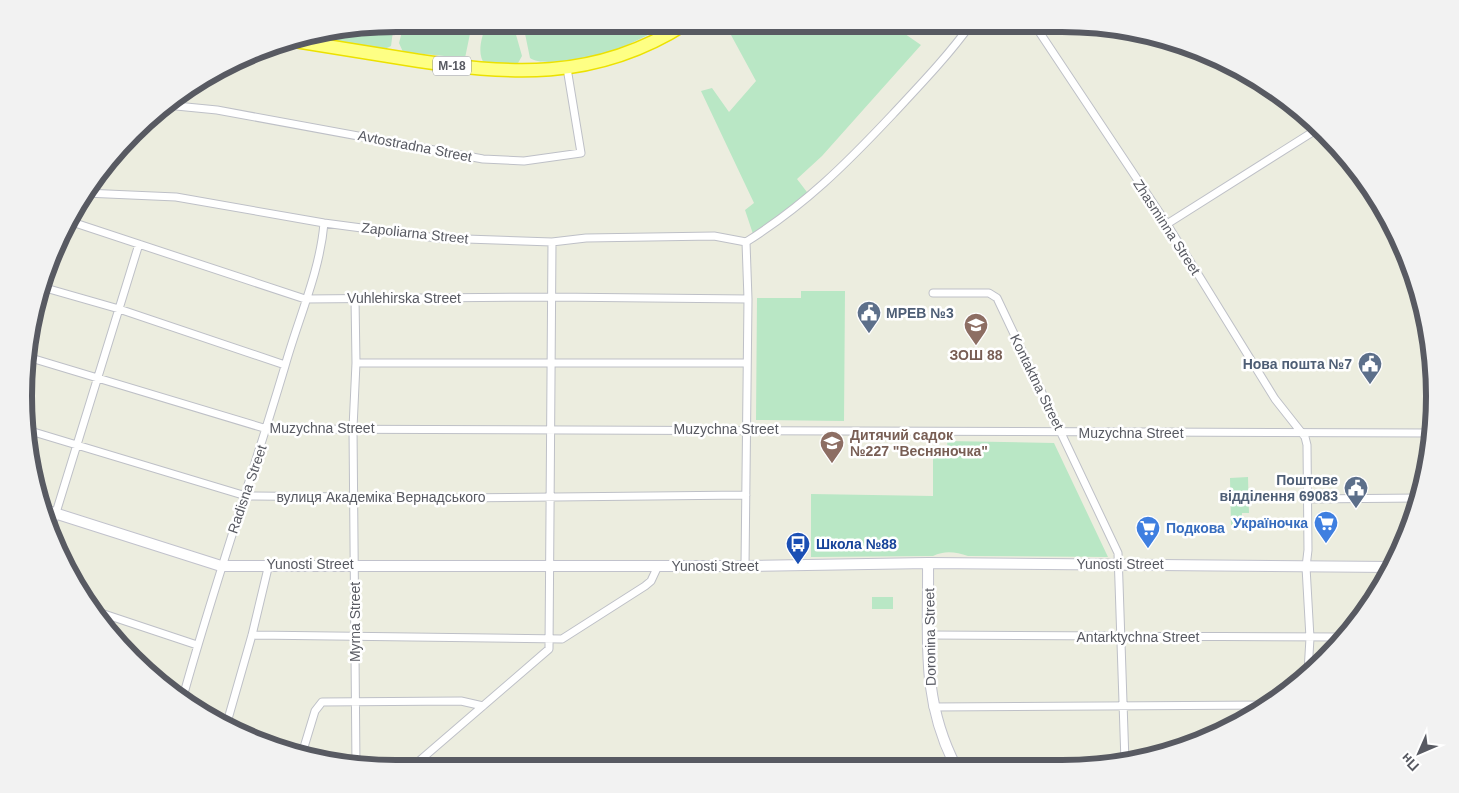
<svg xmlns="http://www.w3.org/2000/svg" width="1459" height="793" font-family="Arial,sans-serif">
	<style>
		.green { fill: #b9e7c5 }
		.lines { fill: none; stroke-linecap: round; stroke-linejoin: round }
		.street-casing { stroke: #bec0c7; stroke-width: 9 }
		.secondary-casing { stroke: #c1c2cc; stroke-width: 12 }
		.highway-casing { stroke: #ece100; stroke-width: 15 }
		.street { stroke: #fff; stroke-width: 7 }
		.secondary { stroke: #fff; stroke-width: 10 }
		.highway { stroke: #feff84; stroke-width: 12 }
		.labels { text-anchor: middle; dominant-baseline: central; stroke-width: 5; stroke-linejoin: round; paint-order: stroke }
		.shield { fill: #fff; stroke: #8a8c91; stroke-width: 1 }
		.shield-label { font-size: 12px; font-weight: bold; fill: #585a62 }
		.street-label { font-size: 14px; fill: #585a62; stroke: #fff }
		.service-label { font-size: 14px; font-weight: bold; fill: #4e5e75; stroke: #fff; text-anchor: end }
		.education-label { font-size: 14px; font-weight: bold; fill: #785e54; stroke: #fff }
		.shop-label { font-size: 14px; font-weight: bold; fill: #366cbe; stroke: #fff; text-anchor: end }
		.transit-label { font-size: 14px; font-weight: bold; fill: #164399; stroke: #fff; text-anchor: start }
		.rim { fill: none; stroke: #585a62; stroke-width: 6 }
	</style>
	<rect width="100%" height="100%" fill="#eceddf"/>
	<!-- green -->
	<path class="green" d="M 404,24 L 472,24 L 465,58 L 403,52 L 399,43 Z
		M 487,24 L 513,24 L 522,56 L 518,63 L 485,64 C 476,55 482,34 487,24 Z
		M 523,24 L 668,24 C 653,32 639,40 623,47 C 606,54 545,69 530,58 Z
		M 725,24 L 897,24 L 895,27 L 921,45 L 822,156 L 797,179 L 810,196 L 754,237 L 745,210 L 754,203 L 701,91 L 712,88 L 729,112 L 756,81 Z
		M 390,25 L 393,31 L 391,46 L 385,49 L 314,37 L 368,28 L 370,30 Z
		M 801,291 L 845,291 L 844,421 L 756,420 L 757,298 L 801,298 Z
		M 947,441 L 1054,443 L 1108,557 L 968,556 C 956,552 945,550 933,556 L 811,557 L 811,494 L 933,496 L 933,456 L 948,455 Z
		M 1248,477 L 1249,513 L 1242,513 L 1242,525 L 1231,525 L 1230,478 Z
		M 872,597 L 893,597 L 893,609 L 872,609 Z"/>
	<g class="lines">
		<defs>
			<path id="street" d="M 1034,24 L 1167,224 L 1275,399 L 1305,437 L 1307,445 L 1308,550 L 1306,567 L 1310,638 L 1308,672
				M 1038,30 L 1046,24
				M 166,105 L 217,110 L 483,159 L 524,161 L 581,153 L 567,68
				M 85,193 L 176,197 L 324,223 L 437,238 L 552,242 L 586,238 L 714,236 L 746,242
				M 72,222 L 305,299 L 551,297 L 748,299
				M 1167,224 L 1319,128
				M 746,242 C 805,205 846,164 893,114 C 920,85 948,56 971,24
				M 42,287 L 119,309 L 285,365
				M 933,293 L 989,293 L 997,298 L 1118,553 L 1125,762
				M 355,298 L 356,363 L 353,428 L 356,766
				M 31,358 L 267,429 L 1432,433
				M 356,363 L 747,363
				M 27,430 L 246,496 L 451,498 L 746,495
				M 1308,499 L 1420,498
				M 50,532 L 139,244
				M 745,566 L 748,299 L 746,242
				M 98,612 L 197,645
				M 252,635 L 562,639 L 645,586 L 651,581 L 658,566
				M 929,635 L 1346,637
				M 183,697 C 214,585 252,477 285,366 C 298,319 320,272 324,223
				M 933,707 L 1271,705
				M 226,726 L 252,635 L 269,564
				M 301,757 L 315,711 L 322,702 L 461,701 L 483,706
				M 954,764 L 1124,763
				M 411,768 L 549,649 L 552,242"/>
			<path id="secondary" d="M 45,510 L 221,566 L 745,566 L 928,563 L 1392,567
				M 928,563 C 929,637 920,698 956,767"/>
			<path id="highway" d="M 295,41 C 332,47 369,53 407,59 C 509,75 594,82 685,24"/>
		</defs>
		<!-- street casing -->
		<use href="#street" class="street-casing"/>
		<!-- secondary casing -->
		<use href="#secondary" class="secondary-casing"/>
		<!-- highway casing -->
		<use href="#highway" class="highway-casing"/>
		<!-- street -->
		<use href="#street" class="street"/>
		<!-- secondary -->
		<use href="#secondary" class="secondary"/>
		<!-- highway -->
		<use href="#highway" class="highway"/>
	</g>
	<!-- icons -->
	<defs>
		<symbol id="civic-pin" viewBox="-11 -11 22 30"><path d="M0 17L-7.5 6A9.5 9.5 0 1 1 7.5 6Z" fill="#5c6f8a" stroke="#fff"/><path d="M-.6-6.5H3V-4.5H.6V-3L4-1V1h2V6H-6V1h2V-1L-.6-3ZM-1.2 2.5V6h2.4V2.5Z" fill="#fff"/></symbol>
		<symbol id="school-pin" viewBox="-11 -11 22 30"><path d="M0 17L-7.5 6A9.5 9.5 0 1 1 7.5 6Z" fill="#8d6e63" stroke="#fff"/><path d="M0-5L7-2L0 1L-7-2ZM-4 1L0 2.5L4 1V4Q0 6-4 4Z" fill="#fff"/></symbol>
		<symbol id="supermarket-pin" viewBox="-11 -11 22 30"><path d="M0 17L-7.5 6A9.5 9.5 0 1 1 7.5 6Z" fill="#3f7fe0" stroke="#fff"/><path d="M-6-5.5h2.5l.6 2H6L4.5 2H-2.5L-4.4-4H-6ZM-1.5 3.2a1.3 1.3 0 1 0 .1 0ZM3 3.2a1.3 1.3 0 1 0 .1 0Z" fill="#fff"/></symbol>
		<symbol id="bus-pin" viewBox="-11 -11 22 30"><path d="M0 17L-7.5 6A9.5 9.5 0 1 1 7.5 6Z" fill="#1a4fb4" stroke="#fff"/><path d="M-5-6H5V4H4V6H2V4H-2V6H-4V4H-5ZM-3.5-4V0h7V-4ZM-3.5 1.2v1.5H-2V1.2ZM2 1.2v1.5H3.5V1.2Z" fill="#fff"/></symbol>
	</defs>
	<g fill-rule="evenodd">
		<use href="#civic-pin" x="855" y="299" width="28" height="38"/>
		<use href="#school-pin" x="962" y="311" width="28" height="38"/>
		<use href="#civic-pin" x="1356" y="350" width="28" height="38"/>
		<use href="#school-pin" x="818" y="429" width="28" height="38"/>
		<use href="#civic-pin" x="1342" y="474" width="28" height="38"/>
		<use href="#supermarket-pin" x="1312" y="509" width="28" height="38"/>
		<use href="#supermarket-pin" x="1134" y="514" width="28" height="38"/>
		<use href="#bus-pin" x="784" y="530" width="28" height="38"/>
	</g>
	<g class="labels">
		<!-- shield labels -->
		<rect class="shield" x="433" y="56.5" width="38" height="19" rx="4"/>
		<g class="shield-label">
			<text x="452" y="66">М-18</text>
		</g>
		<!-- street labels -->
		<g class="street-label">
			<text transform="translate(415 146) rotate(11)">Avtostradna Street</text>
			<text transform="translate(1167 227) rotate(57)">Zhasminna Street</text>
			<text transform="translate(415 233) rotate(6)">Zapoliarna Street</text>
			<text x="404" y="298">Vuhlehirska Street</text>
			<text transform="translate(1037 382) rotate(64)">Kontaktna Street</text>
			<text x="322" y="428">Muzychna Street</text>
			<text x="726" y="429">Muzychna Street</text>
			<text x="1131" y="433">Muzychna Street</text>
			<text transform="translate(247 489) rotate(-71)">Radisna Street</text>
			<text x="381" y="497">вулиця Академіка Вернадського</text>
			<text x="310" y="564">Yunosti Street</text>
			<text x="1120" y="564">Yunosti Street</text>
			<text x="715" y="566">Yunosti Street</text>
			<text transform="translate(355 622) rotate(-90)">Myrna Street</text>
			<text transform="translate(930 637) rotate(-91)">Doronina Street</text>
			<text x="1138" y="637">Antarktychna Street</text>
		</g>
		<!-- service labels -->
		<g class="service-label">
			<text x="886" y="313" text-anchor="start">МРЕВ №3</text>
			<text x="1352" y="364">Нова пошта №7</text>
			<text x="1338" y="480">Поштове<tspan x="1338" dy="16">відділення 69083</tspan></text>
		</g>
		<!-- education labels -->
		<g class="education-label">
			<text x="976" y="355">ЗОШ 88</text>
			<text x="850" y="435" text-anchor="start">Дитячий садок<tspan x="850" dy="16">№227 "Весняночка"</tspan></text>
		</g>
		<!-- shop labels -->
		<g class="shop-label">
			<text x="1308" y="523">Україночка</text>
			<text x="1166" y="528" text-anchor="start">Подкова</text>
		</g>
		<!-- transit labels -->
		<g class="transit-label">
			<text x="816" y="544">Школа №88</text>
		</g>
	</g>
	<!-- crop -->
	<path d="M0 0H1459V793H0ZM396 32H1062A364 364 0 0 1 1426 396V396A364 364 0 0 1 1062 760H396A364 364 0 0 1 32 396V396A364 364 0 0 1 396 32Z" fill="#f2f2f2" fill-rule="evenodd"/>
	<path class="rim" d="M396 32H1062A364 364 0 0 1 1426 396V396A364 364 0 0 1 1062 760H396A364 364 0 0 1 32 396V396A364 364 0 0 1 396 32Z"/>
	<!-- north arrow -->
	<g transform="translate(1419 753) rotate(225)" stroke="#ffffff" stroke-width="4" paint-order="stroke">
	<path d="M0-4L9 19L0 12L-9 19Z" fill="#585a62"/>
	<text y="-8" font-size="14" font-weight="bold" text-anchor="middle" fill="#585a62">Пн</text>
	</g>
</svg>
